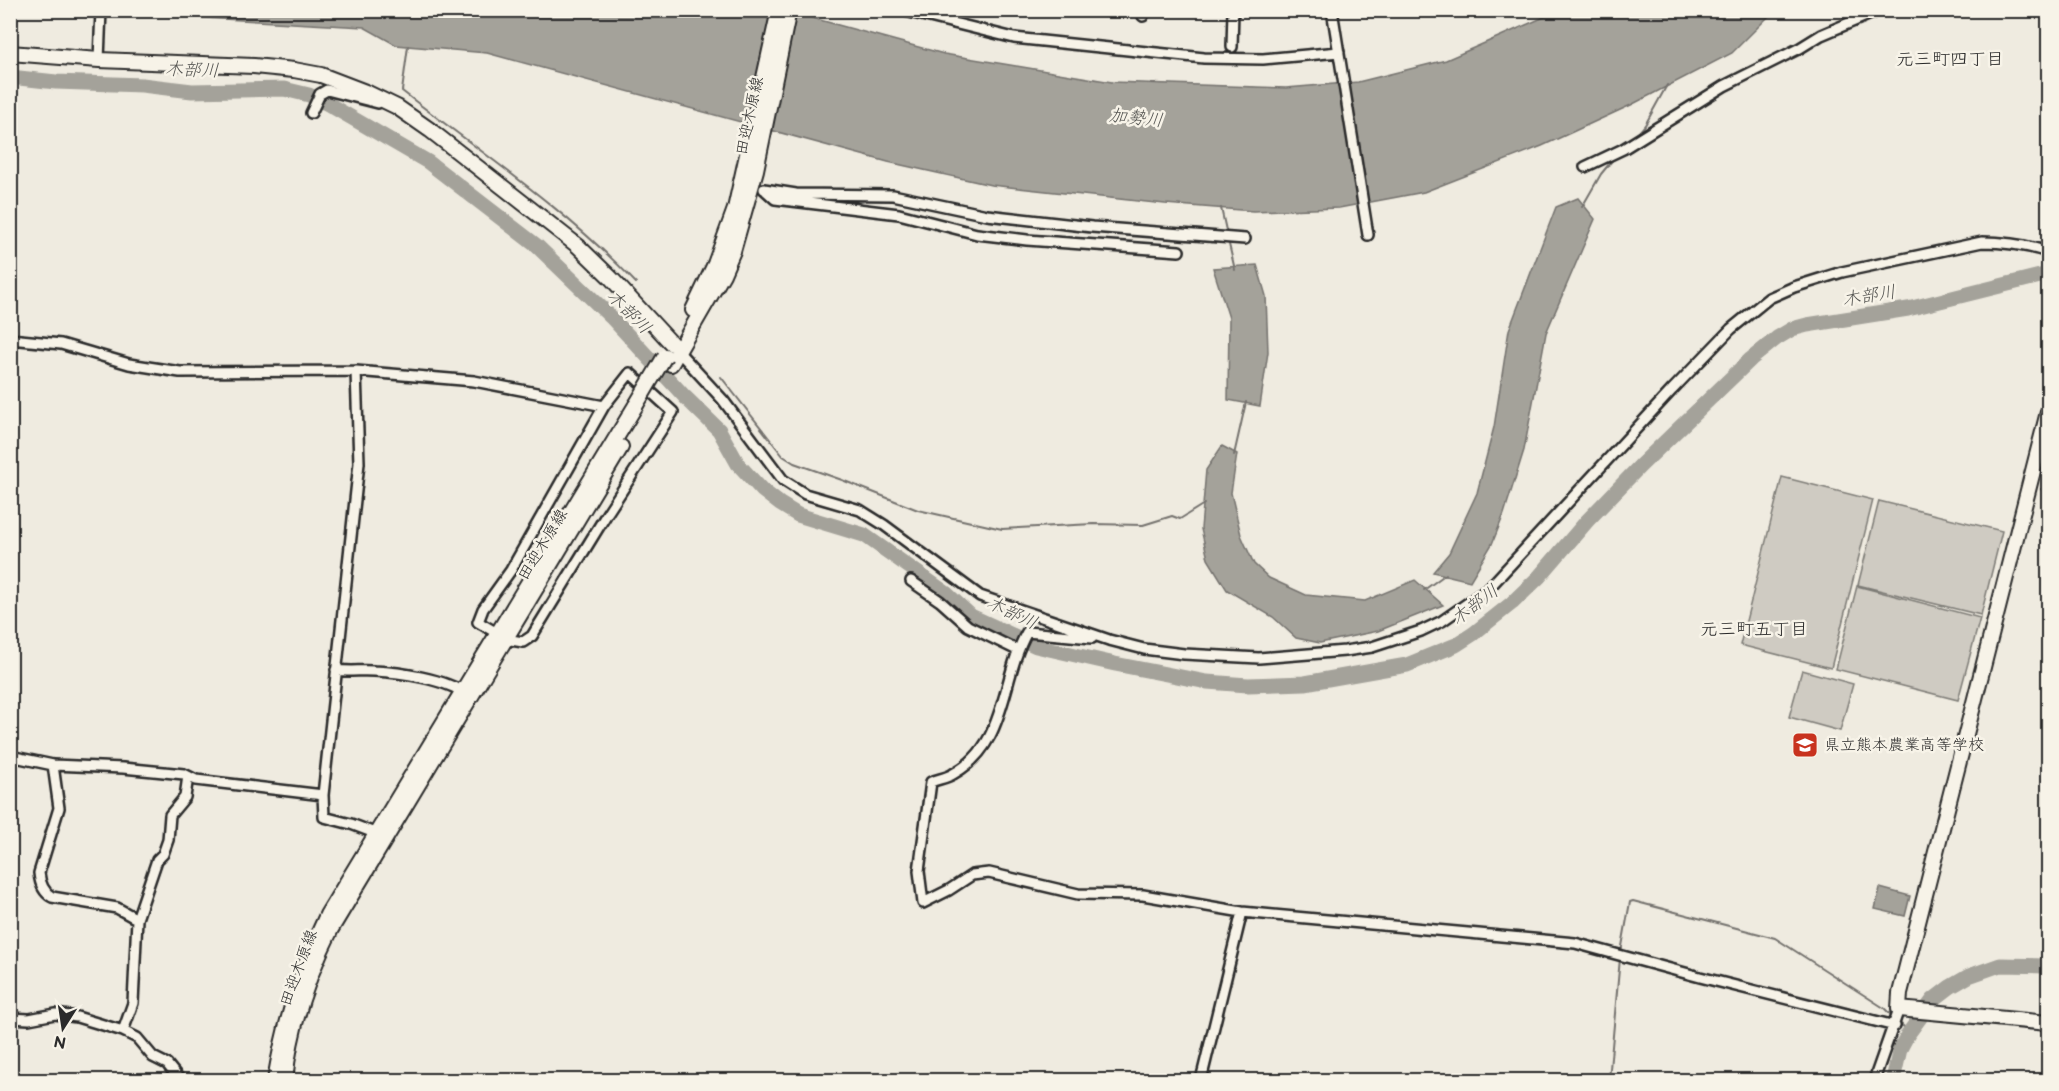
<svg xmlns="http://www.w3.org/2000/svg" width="2059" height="1091" font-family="'Balsamiq Sans','Klee One',sans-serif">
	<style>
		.green { fill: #cfcbc2; stroke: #7d7b76; stroke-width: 1.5 }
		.water { fill: #a4a29a; stroke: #74726e; stroke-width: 1.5 }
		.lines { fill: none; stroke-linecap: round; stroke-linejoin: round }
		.stream { stroke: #74726e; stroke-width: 2 }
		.river { stroke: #a4a29a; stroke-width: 15 }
		.street-tunnel { stroke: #c8c5bc; stroke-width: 9; stroke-dasharray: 9 4.5; stroke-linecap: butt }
		.street-casing { stroke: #2b2b2b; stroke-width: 14 }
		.secondary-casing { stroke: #2b2b2b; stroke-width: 18 }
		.street { stroke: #f7f3e8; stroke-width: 9 }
		.secondary { stroke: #f7f3e8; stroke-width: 14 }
		.secondary-bridge-casing { stroke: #2b2b2b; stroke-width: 18; stroke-linecap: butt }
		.secondary-bridge { stroke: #f7f3e8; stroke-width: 14 }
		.labels { text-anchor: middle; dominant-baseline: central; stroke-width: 5; stroke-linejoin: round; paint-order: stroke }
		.street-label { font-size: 16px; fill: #2b2b2b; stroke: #f7f3e8 }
		.poi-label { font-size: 16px; fill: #2b2b2b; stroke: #f7f3e8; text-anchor: start }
		.neighbourhood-label { font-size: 18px; fill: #2b2b2b; stroke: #f7f3e8 }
		.water-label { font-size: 18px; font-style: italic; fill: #555552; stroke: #f7f3e8 }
	</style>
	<rect width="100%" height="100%" fill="#efebe0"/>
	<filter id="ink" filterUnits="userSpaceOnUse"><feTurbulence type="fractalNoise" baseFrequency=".0167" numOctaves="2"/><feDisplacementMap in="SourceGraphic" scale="12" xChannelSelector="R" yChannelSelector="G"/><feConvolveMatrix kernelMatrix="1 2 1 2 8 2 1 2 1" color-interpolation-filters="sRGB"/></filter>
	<g filter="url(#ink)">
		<!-- green -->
		<path class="green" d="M 1782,477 L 1873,500 L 1831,668 L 1740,645 Z
			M 1879,501 L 2002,531 L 1981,615 L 1858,585 Z
			M 1857,586 L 1980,618 L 1958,700 L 1836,669 Z
			M 1802,670 L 1853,684 L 1840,731 L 1789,717 Z"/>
		<!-- water -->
		<path class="water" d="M 79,11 L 787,11 L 944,54 L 1112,82 L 1286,88 L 1358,82 L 1446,60 L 1558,11 L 1774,11 L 1732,53 L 1631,105 L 1542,146 L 1424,192 L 1339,208 L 1253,211 L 1165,204 L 991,185 L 888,162 L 487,53 L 396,45 L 364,27 Z
			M 1578,198 L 1595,219 L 1546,333 L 1524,450 L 1504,514 L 1492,544 L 1470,581 L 1433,572 L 1449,553 L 1477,493 L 1494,427 L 1509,330 L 1556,207 Z
			M 1257,265 L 1266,296 L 1268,352 L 1260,406 L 1228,400 L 1229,318 L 1213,268 Z
			M 1222,446 L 1237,454 L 1231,493 L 1241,535 L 1254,564 L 1269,578 L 1306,595 L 1365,601 L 1415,580 L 1443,605 L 1378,631 L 1320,643 L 1296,638 L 1273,617 L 1227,590 L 1208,559 L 1201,529 L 1206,470 Z
			M 1880,888 L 1910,896 L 1905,916 L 1875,909 Z"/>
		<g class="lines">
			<!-- stream -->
			<path class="stream" d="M 408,46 L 402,91 C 482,153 567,210 636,283
				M 1634,138 L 1645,125 L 1667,85
				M 1582,207 L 1601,174 L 1615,157
				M 1221,208 L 1227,235
				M 1228,240 L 1235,270
				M 721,377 L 783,456 L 794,463 L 842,480 L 918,510 L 1002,529 L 1093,524 L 1143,525 L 1172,516 L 1180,519 L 1204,504
				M 1234,455 L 1246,402
				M 2041,489 L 2048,498
				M 1424,590 L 1446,574
				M 1621,952 L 1630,902 L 1633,901 L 1775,938 L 1884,1008 L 1892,1016
				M 1899,1022 L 1910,1033 L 1908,1034
				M 1609,1080 L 1620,958"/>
			<!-- river -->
			<path class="river" d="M 10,77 L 56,82 L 142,85 L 192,91 L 284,89 L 309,95 L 328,104 L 428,162 L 537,246 L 611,317 L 685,397 L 719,430 L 738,464 L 762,490 L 780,504 L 798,515 L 864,535 L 946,593 L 971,616 L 1036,646 L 1115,664 L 1207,682 L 1248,685 L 1305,683 L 1407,665 L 1456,645 L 1473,634 L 1512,603 L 1539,577 L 1587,521 L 1641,465 L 1751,359 L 1777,338 L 1792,329 L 1807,325 L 1908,309 L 2048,274
				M 1893,1080 L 1900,1049 L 1908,1034 L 1933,1000 L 1950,987 L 1969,976 L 2000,965 L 2048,966"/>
			<!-- street-tunnel -->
			<path class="street-tunnel" d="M 732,180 L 764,189"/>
			<defs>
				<path id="street" d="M 901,10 L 1014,38 L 1204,58 L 1263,59 L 1339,52
					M 1332,10 L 1368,235
					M 1143,16 L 1145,10
					M 1232,47 L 1233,10
					M 99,60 L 101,10
					M 311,113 L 320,94 L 327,90 L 378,103
					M 1585,167 L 1623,149 L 1724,86 L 1800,48 L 1821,35 L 1880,10
					M 764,189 L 796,194 L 893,195 L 987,215 L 1092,227 L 1245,239
					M 764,189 L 775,199 L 899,214 L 977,234 L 1027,240 L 1179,251
					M 10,339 L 61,344 L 129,364 L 180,372 L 356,371 L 474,381 L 604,406
					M 676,349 L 723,400 L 783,480 L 805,494 L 860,510 L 884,525 L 980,596 L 1109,640 L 1144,649 L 1184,654 L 1259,658 L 1345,651 L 1372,647 L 1421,631 L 1442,621 L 1488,589 L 1672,390 L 1731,329 L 1769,298 L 1794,287 L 1842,272 L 1982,242 C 2006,242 2026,245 2048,252
					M 356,371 L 359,463 L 323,795 L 324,817 L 351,824 L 380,835
					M 911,581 L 940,601 L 968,626 L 1017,650
					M 497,633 L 478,622 L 483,609 L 511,570 L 604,406 L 630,373 L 673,412 L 608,512 L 532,636 L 523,642 L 511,640 L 503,643
					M 1092,638 L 1027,632 C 1000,680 1008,744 953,774 C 947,778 938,779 931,782 L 919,871 L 923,903 L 949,890 L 972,875 L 989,873 L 1078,894 L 1143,895 L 1242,912 L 1575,943 L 1700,977 L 1895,1026
					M 336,670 C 349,672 362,670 374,671 C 400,672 445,679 466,694
					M 10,756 L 53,765 L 123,768 L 184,774 L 196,780 L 323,795
					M 53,765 L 59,808 L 39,873 C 40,883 43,892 52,897 L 117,908 L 137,919 L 133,1003 L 123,1031
					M 137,919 L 157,860 L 163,854 L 168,840 L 170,815 L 185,797 L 188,776
					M 10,1018 L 29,1019 L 55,1014 L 77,1017 L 123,1031 L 137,1038 L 153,1057 L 167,1064 L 180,1080
					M 1201,1080 L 1242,912
					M 1874,1080 L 1899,1009"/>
				<path id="secondary" d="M 10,53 L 99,60 L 254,66 L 294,70 L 321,75 L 368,93 L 397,107 L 430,130 L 578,246 L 611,278 L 672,344
					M 693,310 L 715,264 L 735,209 L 779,10
					M 671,364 L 723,274 L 733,251 L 756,170 L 789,10
					M 2048,412 L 1900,993 L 1899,1009 L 2048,1023
					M 275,1080 C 285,1022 301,968 327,915 L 636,405
					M 285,1080 C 290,1029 308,975 331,929 L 621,447"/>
			</defs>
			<!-- street casing -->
			<use href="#street" class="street-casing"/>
			<!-- secondary casing -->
			<use href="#secondary" class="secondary-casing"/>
			<!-- street -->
			<use href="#street" class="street"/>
			<!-- secondary -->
			<use href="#secondary" class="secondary"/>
			<defs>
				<path id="secondary-bridge" d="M 636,405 L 665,356"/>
			</defs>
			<!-- secondary-bridge casing -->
			<use href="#secondary-bridge" class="secondary-bridge-casing"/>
			<!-- secondary-bridge -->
			<use href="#secondary-bridge" class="secondary-bridge"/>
		</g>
	</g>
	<!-- icons -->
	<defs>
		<symbol id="school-square" viewBox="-11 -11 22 22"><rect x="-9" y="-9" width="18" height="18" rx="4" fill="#c8321e" stroke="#f7f3e8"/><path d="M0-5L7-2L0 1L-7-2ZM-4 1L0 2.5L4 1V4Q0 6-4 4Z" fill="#fff"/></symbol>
	</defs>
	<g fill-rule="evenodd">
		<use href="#school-square" x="1790" y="730" width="30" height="30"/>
	</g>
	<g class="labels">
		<!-- street labels -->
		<g class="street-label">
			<text transform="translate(750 116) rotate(-78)">田迎木原線</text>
			<text transform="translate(543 545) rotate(-59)">田迎木原線</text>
			<text transform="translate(299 968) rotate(-70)">田迎木原線</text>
		</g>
		<!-- poi labels -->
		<g class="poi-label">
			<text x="1824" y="745">県立熊本農業高等学校</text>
		</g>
		<!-- neighbourhood labels -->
		<g class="neighbourhood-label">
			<text x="1950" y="59">元三町四丁目</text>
			<text x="1754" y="629">元三町五丁目</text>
		</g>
		<!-- water labels -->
		<g class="water-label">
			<text transform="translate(192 70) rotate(2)">木部川</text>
			<text transform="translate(1136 118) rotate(6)">加勢川</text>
			<text transform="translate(1869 296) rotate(-9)">木部川</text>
			<text transform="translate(629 312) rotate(45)">木部川</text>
			<text transform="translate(1475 605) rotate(-37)">木部川</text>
			<text transform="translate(1012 613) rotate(25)">木部川</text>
		</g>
	</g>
	<!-- margin -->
	<rect width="2059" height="1091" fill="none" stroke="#f7f3e8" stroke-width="36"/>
	<rect x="18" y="18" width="2023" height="1055" fill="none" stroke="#2b2b2b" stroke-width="2" filter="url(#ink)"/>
	<!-- north arrow -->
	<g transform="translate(63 1028) rotate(192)" stroke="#f7f3e8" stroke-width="4.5" paint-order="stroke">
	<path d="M0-4.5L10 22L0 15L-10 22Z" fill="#2b2b2b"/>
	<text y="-9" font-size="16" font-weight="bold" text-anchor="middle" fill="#2b2b2b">N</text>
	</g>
</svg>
